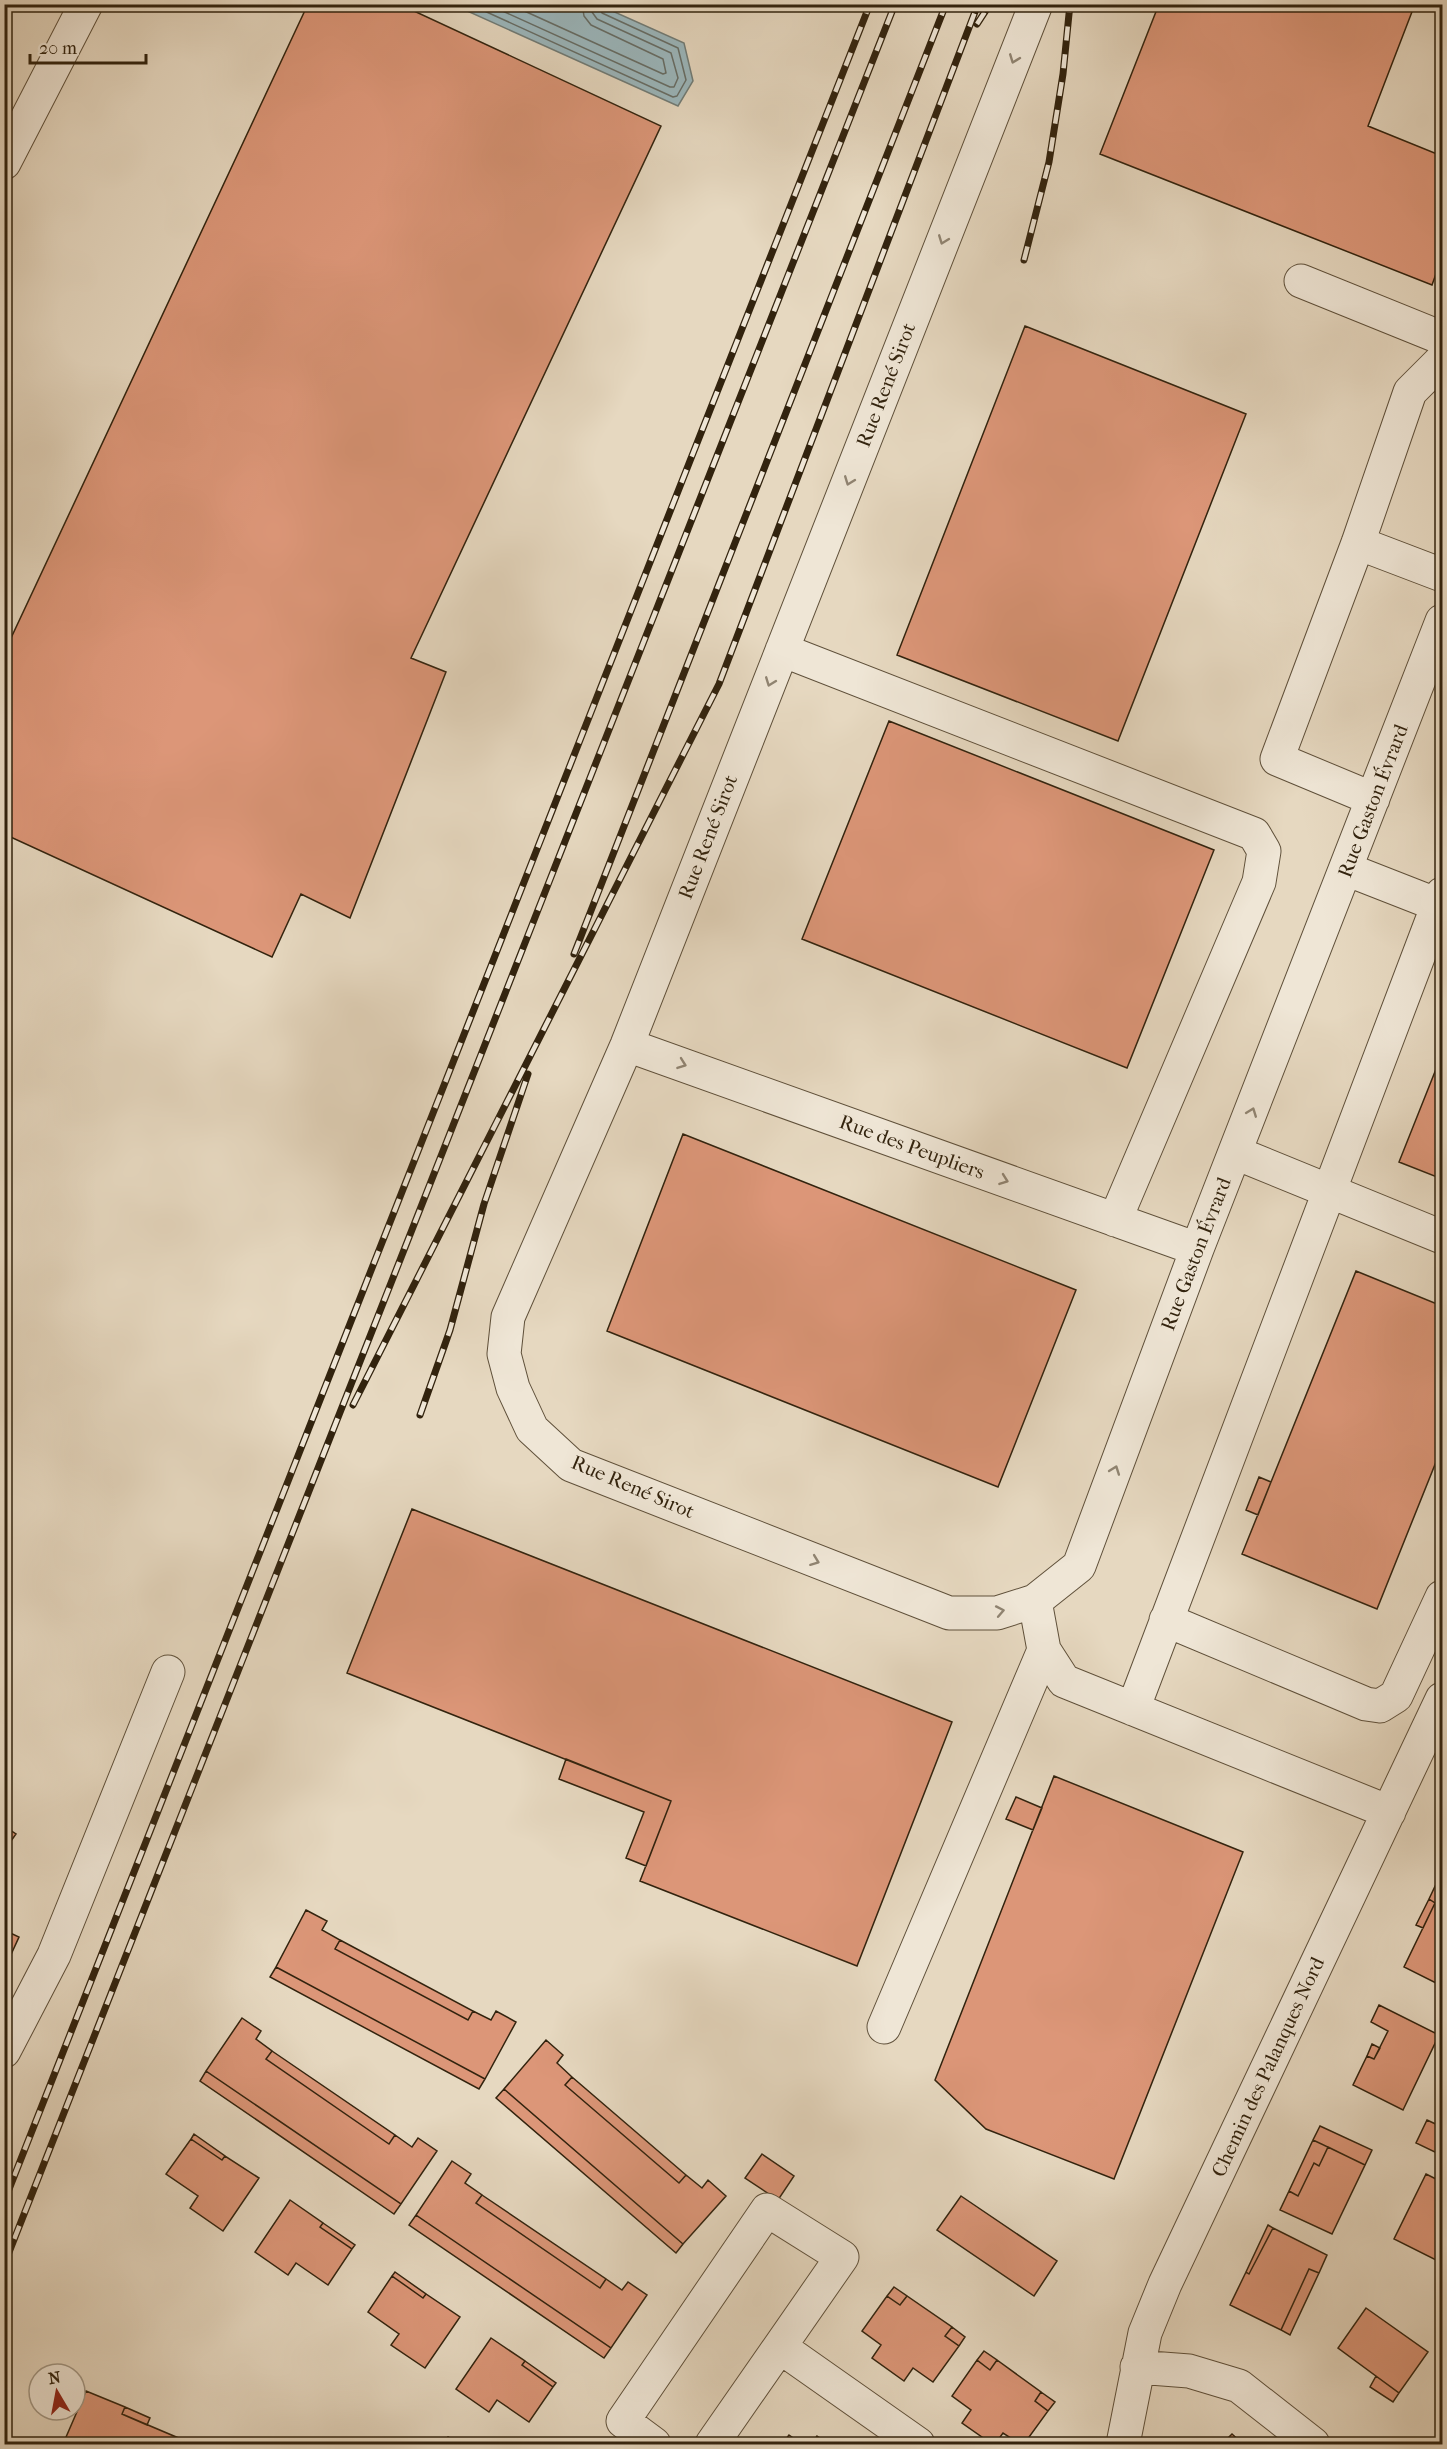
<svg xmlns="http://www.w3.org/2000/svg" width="1447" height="2449" font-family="'IM FELL French Canon',serif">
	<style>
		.water { fill: #9bb7bd; stroke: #717c77; stroke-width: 1.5 }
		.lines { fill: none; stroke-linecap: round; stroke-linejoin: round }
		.shore { stroke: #666d66; stroke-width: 1.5 }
		.building { fill: #dc9678; stroke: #32230e; stroke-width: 1.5 }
		.minor-casing { stroke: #5f503a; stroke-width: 35 }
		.minor { stroke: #efe6d6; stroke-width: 33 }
		.rail-casing { stroke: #32230e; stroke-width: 7 }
		.rail { stroke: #efe6d6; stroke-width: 4.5; stroke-dasharray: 14; stroke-linecap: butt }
		.oneway { stroke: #908472 }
		.labels { text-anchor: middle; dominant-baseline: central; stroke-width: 6; stroke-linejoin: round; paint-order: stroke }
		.street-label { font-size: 20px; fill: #32230e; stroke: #efe6d6 }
	</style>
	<rect width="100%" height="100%" fill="#e6d8c0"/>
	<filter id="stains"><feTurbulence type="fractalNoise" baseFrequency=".00333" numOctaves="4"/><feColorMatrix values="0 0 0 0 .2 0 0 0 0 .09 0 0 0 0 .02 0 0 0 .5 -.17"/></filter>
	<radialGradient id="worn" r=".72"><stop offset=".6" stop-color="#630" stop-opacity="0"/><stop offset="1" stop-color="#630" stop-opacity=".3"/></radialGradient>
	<!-- water -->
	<path class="water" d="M 454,5 L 599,5 L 684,43 L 693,81 L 678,106 Z"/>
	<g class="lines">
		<!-- shore -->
		<path class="shore" d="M 469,4 L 673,97 L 677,96 L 686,80 L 678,48 L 602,13 L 598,4
			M 487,4 L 670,87 L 674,87 L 678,78 L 671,53 L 597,19 L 592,12 L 591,4
			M 509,4 L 663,74 L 666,73 L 663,59 L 591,25 L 584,16 L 582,4"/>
	</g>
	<!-- building -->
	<path class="building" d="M 308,4 L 399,4 L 661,126 L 411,658 L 446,672 L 350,918 L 301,894 L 272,957 L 4,834 L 4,653 Z
		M 1159,4 L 1415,4 L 1368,126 L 1442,156 L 1442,257 L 1432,285 L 1100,154 Z
		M 1025,326 L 1246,414 L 1118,741 L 897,655 Z
		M 889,721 L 1214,850 L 1127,1068 L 802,939 Z
		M 1442,1054 L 1442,1179 L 1399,1162 Z
		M 683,1134 L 1076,1290 L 998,1487 L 607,1331 Z
		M 1356,1271 L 1442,1306 L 1442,1447 L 1377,1609 L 1242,1554 Z
		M 1259,1477 L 1271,1482 L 1258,1515 L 1246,1510 Z
		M 412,1509 L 952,1722 L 857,1966 L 640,1881 L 671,1801 L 347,1673 Z
		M 566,1759 L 671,1801 L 646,1866 L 626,1858 L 644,1812 L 559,1779 Z
		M 1054,1776 L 1243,1852 L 1114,2179 L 986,2129 L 935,2080 Z
		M 1016,1797 L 1042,1808 L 1033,1830 L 1006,1819 Z
		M 4,1826 L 16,1834 L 4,1851 Z
		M 1438,1880 L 1442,1882 L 1442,1986 L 1404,1967 L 1435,1903 L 1429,1899 Z
		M 1429,1899 L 1435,1903 L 1423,1928 L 1416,1925 Z
		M 306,1910 L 327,1921 L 322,1930 L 340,1940 L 335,1949 L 468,2020 L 473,2011 L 491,2020 L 496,2011 L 516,2022 L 485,2079 L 276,1967 Z
		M 4,1930 L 19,1937 L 8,1961 L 4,1959 Z
		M 340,1940 L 473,2011 L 468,2020 L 335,1949 Z
		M 276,1967 L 485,2079 L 479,2089 L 270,1977 Z
		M 1379,2005 L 1439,2035 L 1403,2110 L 1353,2085 L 1367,2056 L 1374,2059 L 1388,2031 L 1371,2022 Z
		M 242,2018 L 261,2031 L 256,2039 L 272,2051 L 266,2059 L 389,2144 L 395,2135 L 412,2147 L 418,2138 L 437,2151 L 401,2204 L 206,2071 Z
		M 546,2040 L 563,2055 L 557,2063 L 572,2077 L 565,2085 L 679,2183 L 686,2175 L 702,2188 L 708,2180 L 726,2196 L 683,2244 L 504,2089 Z
		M 1372,2044 L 1380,2048 L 1374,2059 L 1367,2056 Z
		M 272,2051 L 395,2135 L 389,2144 L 266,2059 Z
		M 206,2071 L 401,2204 L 394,2214 L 200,2081 Z
		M 572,2077 L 686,2175 L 679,2183 L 565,2085 Z
		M 504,2089 L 683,2244 L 676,2253 L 496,2098 Z
		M 1427,2120 L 1442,2127 L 1442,2146 L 1439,2154 L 1416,2143 Z
		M 1320,2126 L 1372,2150 L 1365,2165 L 1313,2140 Z
		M 194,2134 L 225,2156 L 222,2160 L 191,2139 Z
		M 191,2139 L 222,2160 L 225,2156 L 259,2178 L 223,2231 L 190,2208 L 198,2196 L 166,2174 Z
		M 1313,2140 L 1328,2147 L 1319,2166 L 1314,2163 L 1298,2196 L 1289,2191 Z
		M 1328,2147 L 1365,2165 L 1332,2234 L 1280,2210 L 1289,2191 L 1298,2196 L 1314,2163 L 1319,2166 Z
		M 762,2154 L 794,2176 L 778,2200 L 745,2178 Z
		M 452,2161 L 471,2174 L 465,2183 L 482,2195 L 476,2203 L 600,2288 L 606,2279 L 622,2290 L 628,2282 L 647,2295 L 611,2348 L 416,2215 Z
		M 1426,2174 L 1442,2182 L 1442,2246 L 1436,2260 L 1394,2239 Z
		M 482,2195 L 606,2279 L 600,2288 L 476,2203 Z
		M 961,2196 L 1057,2261 L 1034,2296 L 937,2230 Z
		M 290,2200 L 323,2223 L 320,2227 L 352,2249 L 328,2285 L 296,2263 L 288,2275 L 255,2252 Z
		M 416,2215 L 611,2348 L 604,2358 L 409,2225 Z
		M 323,2223 L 355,2245 L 352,2249 L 320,2227 Z
		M 1268,2225 L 1273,2228 L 1249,2274 L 1246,2272 Z
		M 1273,2228 L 1327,2255 L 1319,2273 L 1309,2269 L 1281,2330 L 1230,2305 L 1246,2272 L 1249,2274 Z
		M 1442,2246 L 1442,2263 L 1436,2260 Z
		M 1309,2269 L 1319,2273 L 1290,2335 L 1281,2330 Z
		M 395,2272 L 426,2294 L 423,2298 L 392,2276 Z
		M 392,2276 L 423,2298 L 426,2294 L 460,2317 L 425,2368 L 391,2345 L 399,2334 L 368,2312 Z
		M 894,2287 L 907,2296 L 900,2305 L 887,2296 Z
		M 887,2296 L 900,2305 L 907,2296 L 952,2327 L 945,2336 L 959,2346 L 933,2382 L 913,2368 L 904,2381 L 872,2358 L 881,2345 L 862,2331 Z
		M 1366,2308 L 1428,2352 L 1399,2393 L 1338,2348 Z
		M 952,2327 L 965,2337 L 959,2346 L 945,2336 Z
		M 491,2338 L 525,2361 L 522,2365 L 553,2387 L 529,2422 L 497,2400 L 489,2412 L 456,2389 Z
		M 984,2351 L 997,2360 L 990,2370 L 977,2360 Z
		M 977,2360 L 990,2370 L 997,2360 L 1041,2392 L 1035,2401 L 1048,2411 L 1024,2444 L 1020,2444 L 1003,2433 L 995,2444 L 992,2444 L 962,2423 L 971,2410 L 952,2396 Z
		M 525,2361 L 556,2383 L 553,2387 L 522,2365 Z
		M 1376,2376 L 1399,2393 L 1393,2402 L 1370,2387 Z
		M 86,2391 L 125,2407 L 122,2414 L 188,2442 L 187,2444 L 63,2444 Z
		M 1041,2392 L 1055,2402 L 1048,2411 L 1035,2401 Z
		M 125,2407 L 150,2418 L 147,2425 L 122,2414 Z
		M 1442,2432 L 1442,2444 L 1434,2444 Z
		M 1232,2434 L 1243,2444 L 1222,2444 Z
		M 789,2435 L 802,2444 L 782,2444 Z
		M 817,2436 L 829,2444 L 811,2444 Z
		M 448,2437 L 461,2444 L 442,2444 Z"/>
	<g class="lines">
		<defs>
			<path id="minor" d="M 1036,4 L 627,1045 L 508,1317 L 504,1354 L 513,1388 L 532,1429 L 571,1465 L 949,1613 L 997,1613 L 1035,1601 L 1079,1566 L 1197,1249 L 1442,621
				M 4,163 L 86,4
				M 1301,281 L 1442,338
				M 1358,543 L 1442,575
				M 782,650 L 1254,834 L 1264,851 L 1259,882 L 1115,1220
				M 1373,799 L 1277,759 L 1358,543 L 1410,392 L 1442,360
				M 1346,869 L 1438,905
				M 627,1045 L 1197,1249
				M 1236,1153 L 1442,1237
				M 1035,1601 L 1044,1650 L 1064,1681 L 1389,1812
				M 1166,1620 L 1366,1704 L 1380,1706 L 1396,1696 L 1442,1597
				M 1133,1709 L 1442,894
				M 884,2027 L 1044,1650
				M 4,2051 L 54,1955 L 168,1672
				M 780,2347 L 918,2444
				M 1137,2367 L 1189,2371 L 1239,2386 L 1313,2444
				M 654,2444 L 623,2421 L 767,2210 L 842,2257 L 712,2444
				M 1123,2444 L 1145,2333 L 1165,2284 L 1442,1699"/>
		</defs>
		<!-- minor casing -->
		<use href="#minor" class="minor-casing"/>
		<!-- minor -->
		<use href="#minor" class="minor"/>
		<defs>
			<path id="rail" d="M 977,24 L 990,4
				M 1024,260 L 1049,162 L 1063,74 L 1070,4
				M 574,954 L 946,4
				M 353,1405 L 719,684 L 978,4
				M 420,1415 L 450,1330 L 484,1204 L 528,1074
				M 4,2202 L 870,4
				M 4,2265 L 895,4"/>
		</defs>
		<!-- rail casing -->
		<use href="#rail" class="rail-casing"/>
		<!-- rail -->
		<use href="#rail" class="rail"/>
	</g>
	<!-- one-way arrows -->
	<defs><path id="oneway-chevron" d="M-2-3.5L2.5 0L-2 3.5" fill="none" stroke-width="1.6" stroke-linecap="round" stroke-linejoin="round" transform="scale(1.5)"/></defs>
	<g class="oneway">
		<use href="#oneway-chevron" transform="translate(1014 59) rotate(111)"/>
		<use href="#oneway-chevron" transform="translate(943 240) rotate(111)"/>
		<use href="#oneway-chevron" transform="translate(849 481) rotate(111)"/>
		<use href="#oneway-chevron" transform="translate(770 682) rotate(111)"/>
		<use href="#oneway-chevron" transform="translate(682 1064) rotate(20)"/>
		<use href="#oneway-chevron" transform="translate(1252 1112) rotate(-69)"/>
		<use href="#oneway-chevron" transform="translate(1004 1180) rotate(20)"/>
		<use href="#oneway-chevron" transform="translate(1115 1470) rotate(-70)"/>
		<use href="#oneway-chevron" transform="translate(815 1561) rotate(21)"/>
		<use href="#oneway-chevron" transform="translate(1000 1611) rotate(-11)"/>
	</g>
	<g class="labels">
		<!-- street labels -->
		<g class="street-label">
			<text transform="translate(886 385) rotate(-69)">Rue René Sirot</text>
			<text transform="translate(1373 801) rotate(-69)">Rue Gaston Évrard</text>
			<text transform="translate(708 837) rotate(-69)">Rue René Sirot</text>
			<text transform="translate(912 1147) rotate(20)">Rue des Peupliers</text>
			<text transform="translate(1196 1254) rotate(-69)">Rue Gaston Évrard</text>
			<text transform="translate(633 1487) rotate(23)">Rue René Sirot</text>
			<text transform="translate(1268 2067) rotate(-65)">Chemin des Palanques Nord</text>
		</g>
	</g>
	<!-- margin -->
	<rect width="1447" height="2449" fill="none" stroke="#e6d8c0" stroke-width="24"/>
	<rect x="6" y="6" width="1435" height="2437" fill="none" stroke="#32230e" stroke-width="3"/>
	<rect x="12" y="12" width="1423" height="2425" fill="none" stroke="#32230e" stroke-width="1.5"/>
	<!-- north arrow -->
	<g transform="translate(57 2392) rotate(350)"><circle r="28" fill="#efe6d6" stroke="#a39886" stroke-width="1.5"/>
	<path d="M0-4.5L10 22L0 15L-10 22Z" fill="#8f2418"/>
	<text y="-9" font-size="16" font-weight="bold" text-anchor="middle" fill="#32230e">N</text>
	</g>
	<!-- scale -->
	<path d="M30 54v9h116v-9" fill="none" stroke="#32230e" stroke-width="3"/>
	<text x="39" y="54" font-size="18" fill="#32230e" stroke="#efe6d6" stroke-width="4.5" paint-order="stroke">20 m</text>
	<rect width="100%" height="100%" filter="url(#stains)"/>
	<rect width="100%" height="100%" fill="url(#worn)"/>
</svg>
